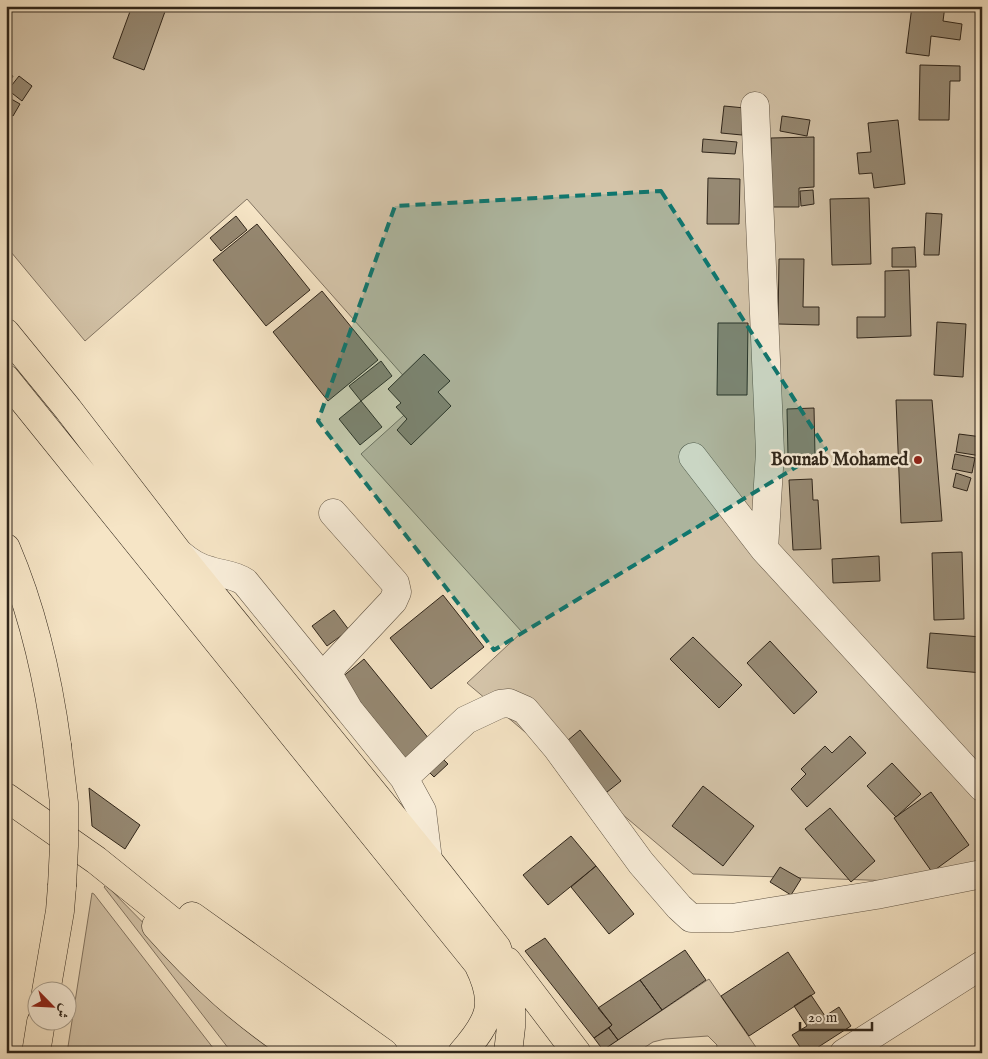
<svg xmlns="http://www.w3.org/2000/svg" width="988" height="1059" font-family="'IM FELL English',Amiri,serif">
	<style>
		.green { fill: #d4c4a9; stroke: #827462 }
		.building { fill: #968973; stroke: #2f251a }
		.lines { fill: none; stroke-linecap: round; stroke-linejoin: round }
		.minor-casing { stroke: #615545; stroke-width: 29 }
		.major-casing { stroke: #2f251a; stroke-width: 29 }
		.highway-casing { stroke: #2f251a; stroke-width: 29 }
		.minor { stroke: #f9eeda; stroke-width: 28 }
		.major { stroke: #f6e5c6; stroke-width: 28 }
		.highway { stroke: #f6e5c6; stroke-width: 28 }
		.highway-bridge-casing { stroke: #2f251a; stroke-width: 29; stroke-linecap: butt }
		.highway-bridge { stroke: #f6e5c6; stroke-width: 28 }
		.marked { fill: #0f766e; fill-opacity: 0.2; stroke: #0f766e; stroke-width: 4; stroke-dasharray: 10 6; stroke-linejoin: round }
		.poi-dot { fill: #8f2418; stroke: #f9eeda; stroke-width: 2 }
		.labels { text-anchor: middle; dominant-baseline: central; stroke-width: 5; stroke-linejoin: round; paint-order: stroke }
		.poi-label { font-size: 18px; font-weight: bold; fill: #2f251a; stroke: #f9eeda; text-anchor: end }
	</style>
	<rect width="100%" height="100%" fill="#f6e5c6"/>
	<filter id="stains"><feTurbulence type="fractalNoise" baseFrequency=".004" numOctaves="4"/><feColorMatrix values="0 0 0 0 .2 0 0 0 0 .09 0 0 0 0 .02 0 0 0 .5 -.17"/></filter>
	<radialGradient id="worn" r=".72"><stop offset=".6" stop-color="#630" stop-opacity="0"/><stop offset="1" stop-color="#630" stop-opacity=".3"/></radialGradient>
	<!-- green -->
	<path class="green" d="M 6,6 L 982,6 L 982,884 L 693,874 L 467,683 L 522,632 L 361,454 L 423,398 L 247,199 L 85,341 L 6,246 Z
		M 106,885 L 172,952 L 279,1053 L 232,1053 L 104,887 Z
		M 92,893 L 94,894 L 217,1053 L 67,1053 Z
		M 709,979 L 760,1053 L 716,1053 L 717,1045 L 708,1036 L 665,1039 L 653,1042 L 636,1053 L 606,1053 L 603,1050 Z"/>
	<!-- building -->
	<path class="building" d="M 132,6 L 167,6 L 144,70 L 113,58 Z
		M 912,6 L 945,6 L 943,21 L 962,24 L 960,40 L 931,36 L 929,56 L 906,53 Z
		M 920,65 L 960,66 L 960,81 L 950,81 L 949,120 L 919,120 Z
		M 6,72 L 13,76 L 6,88 Z
		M 19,76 L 32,86 L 22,101 L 8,90 Z
		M 6,96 L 20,104 L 13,116 L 6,112 Z
		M 724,106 L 745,108 L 742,135 L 721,133 Z
		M 782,116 L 810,120 L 807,136 L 780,131 Z
		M 898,120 L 905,184 L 874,188 L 872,173 L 859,174 L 857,153 L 871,152 L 868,123 Z
		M 814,137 L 814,187 L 799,188 L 799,207 L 772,207 L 771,138 Z
		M 703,139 L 737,142 L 735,154 L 702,152 Z
		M 708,178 L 740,179 L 739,224 L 707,224 Z
		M 813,190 L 814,204 L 801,206 L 800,191 Z
		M 869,198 L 871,264 L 832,265 L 830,199 Z
		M 926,213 L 942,214 L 939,255 L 924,255 Z
		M 236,216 L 247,230 L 221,251 L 210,238 Z
		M 257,224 L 310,290 L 266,326 L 213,260 Z
		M 915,247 L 916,267 L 892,267 L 892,248 Z
		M 779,259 L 804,259 L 803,307 L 819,307 L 819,325 L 778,324 Z
		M 909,270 L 911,336 L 857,338 L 857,317 L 885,317 L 885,271 Z
		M 322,291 L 378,360 L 328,401 L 273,332 Z
		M 937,322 L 966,324 L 963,377 L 934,375 Z
		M 718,323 L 748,323 L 747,395 L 717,395 Z
		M 424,354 L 450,381 L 438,392 L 451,406 L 411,445 L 397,430 L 407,419 L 396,407 L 401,403 L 388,389 Z
		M 381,361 L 392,376 L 361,401 L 349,386 Z
		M 896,400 L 932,400 L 942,521 L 901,523 Z
		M 361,401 L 382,427 L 360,445 L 339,419 Z
		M 814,408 L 815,455 L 788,456 L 787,409 Z
		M 959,434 L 982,437 L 981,456 L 956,452 Z
		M 955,454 L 975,458 L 972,473 L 952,469 Z
		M 956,473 L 971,478 L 967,491 L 953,487 Z
		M 812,479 L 813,500 L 818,500 L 821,549 L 793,550 L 789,480 Z
		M 962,552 L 964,619 L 934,620 L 932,553 Z
		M 879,556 L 880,581 L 833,583 L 832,559 Z
		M 443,595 L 484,647 L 431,689 L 390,638 Z
		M 334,610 L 349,630 L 327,646 L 312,626 Z
		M 930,633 L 982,637 L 982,673 L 927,668 Z
		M 693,637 L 742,685 L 719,708 L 670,659 Z
		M 770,641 L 817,692 L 794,714 L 747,663 Z
		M 364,659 L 434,745 L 410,764 L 341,678 Z
		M 580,730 L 621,781 L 588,807 L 548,757 Z
		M 850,736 L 866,753 L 807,807 L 791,789 L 806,774 L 801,769 L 825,746 L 832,753 Z
		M 438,754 L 448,764 L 434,777 L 424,767 Z
		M 892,763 L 921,794 L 896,817 L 867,786 Z
		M 703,786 L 754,826 L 723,866 L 672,826 Z
		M 89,788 L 140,825 L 125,849 L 92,826 Z
		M 931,792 L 969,845 L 932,872 L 894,818 Z
		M 830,808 L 875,861 L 851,882 L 805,829 Z
		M 571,836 L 596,866 L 548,905 L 523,875 Z
		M 596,866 L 634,914 L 609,934 L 571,887 Z
		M 780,867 L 801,879 L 791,895 L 770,882 Z
		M 545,938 L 612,1025 L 594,1038 L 525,951 Z
		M 685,950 L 706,980 L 662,1010 L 640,980 Z
		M 788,952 L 815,993 L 749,1036 L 721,996 Z
		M 640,980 L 662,1010 L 618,1040 L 609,1028 L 612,1025 L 598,1008 Z
		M 811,995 L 825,1016 L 839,1007 L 851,1026 L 809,1053 L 804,1053 L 792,1035 L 807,1026 L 794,1006 Z
		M 609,1028 L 618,1040 L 603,1050 L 594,1038 Z"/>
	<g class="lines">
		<defs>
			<path id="minor" d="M 755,106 L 770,452 L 764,549
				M 693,457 L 764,549 L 982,787
				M 180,554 C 189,562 198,568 211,571 C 224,575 233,574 245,582 L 349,710 L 328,674 L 334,664 L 393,601 L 397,592 L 395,583 L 333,513
				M 349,710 L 404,778
				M 428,860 L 422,811 L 404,778 L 466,720 L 500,704 L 509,703 L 525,710 L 557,748 L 641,863 L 679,907 L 691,918 L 732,918 L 876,895 L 982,874
				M 844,1053 L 982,965"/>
			<path id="major" d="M 6,797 L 96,860 L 239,975 L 344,1053
				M 192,916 L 384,1053
				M 156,926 C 201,977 244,1015 301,1053"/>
			<path id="highway" d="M 6,333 L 68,409 L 188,565 L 428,860 L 497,948 L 511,991 L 511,1027 L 508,1053
				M 6,379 L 478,964 C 498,1004 490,1021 462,1053
				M 6,548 C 33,611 48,677 57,745
				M 507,961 L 577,1053
				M 46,992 L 60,911 L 62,886
				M 284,1042 L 294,1053
				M 36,1053 L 41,1022"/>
		</defs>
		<!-- minor casing -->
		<use href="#minor" class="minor-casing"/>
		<!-- major casing -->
		<use href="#major" class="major-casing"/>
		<!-- highway casing -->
		<use href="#highway" class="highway-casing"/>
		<!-- minor -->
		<use href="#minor" class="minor"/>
		<!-- major -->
		<use href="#major" class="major"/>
		<!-- highway -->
		<use href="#highway" class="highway"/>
		<defs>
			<path id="highway-bridge" d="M 57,745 L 64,803 L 64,846 L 62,886"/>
		</defs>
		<!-- highway-bridge casing -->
		<use href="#highway-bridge" class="highway-bridge-casing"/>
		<!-- highway-bridge -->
		<use href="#highway-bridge" class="highway-bridge"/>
	</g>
	<!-- marked area -->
	<path class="marked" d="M 661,191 L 826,449 L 494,650 L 318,421 L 395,206 Z"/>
	<!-- markers -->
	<circle class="poi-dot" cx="918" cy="460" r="5"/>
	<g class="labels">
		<!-- poi labels -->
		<g class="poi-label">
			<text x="908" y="460">Bounab Mohamed</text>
		</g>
	</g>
	<!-- margin -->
	<rect width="988" height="1059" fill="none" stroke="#f6e5c6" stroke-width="25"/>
	<rect x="8" y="8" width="973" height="1044" fill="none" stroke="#2f251a" stroke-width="2.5"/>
	<rect x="12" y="12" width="963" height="1034" fill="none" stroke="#2f251a"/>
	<!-- north arrow -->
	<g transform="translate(52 1006) rotate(114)"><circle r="24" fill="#f9eeda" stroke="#a89e8d"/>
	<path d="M0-4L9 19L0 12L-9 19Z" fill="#8f2418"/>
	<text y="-8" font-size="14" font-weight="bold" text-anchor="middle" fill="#2f251a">ش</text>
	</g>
	<!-- scale -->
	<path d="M800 1022v8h72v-8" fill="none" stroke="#2f251a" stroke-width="2.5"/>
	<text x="808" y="1022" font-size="15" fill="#2f251a" stroke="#f9eeda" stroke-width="4" paint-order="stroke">20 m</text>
	<rect width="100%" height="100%" filter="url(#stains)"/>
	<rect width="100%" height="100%" fill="url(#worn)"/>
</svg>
